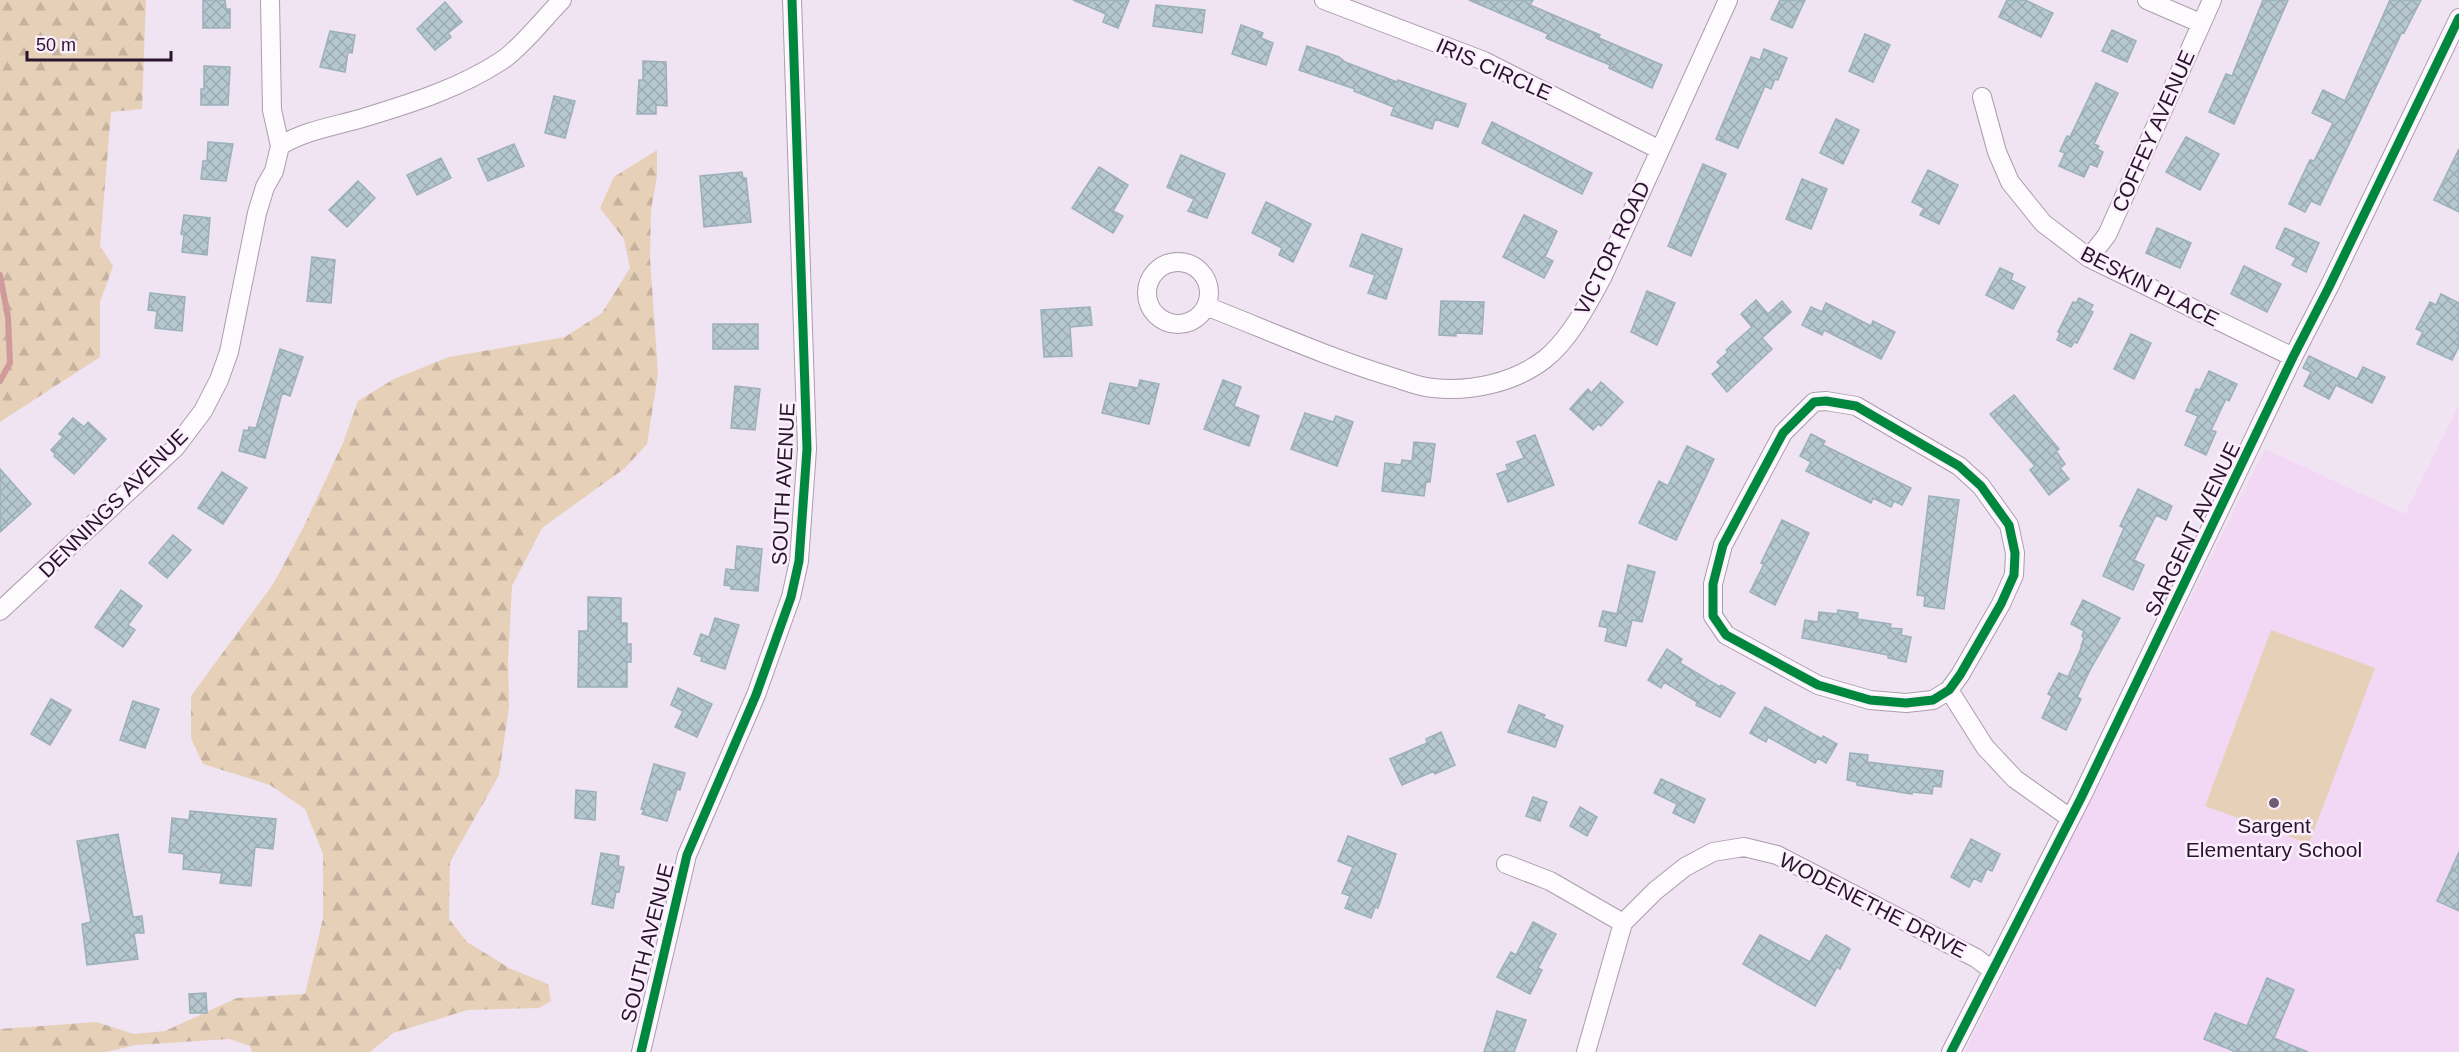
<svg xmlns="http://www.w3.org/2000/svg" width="2459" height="1052" font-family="Helvetica,sans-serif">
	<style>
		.built { fill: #f3d8f6 }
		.forest { fill: url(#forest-firs) }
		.pitch { fill: #e7d0b8 }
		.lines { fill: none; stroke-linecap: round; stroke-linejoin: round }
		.stream { stroke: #d09a9d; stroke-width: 6 }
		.building { fill: url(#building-cross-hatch); stroke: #9bb0b9; stroke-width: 1.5 }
		.street-casing { stroke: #ac9cae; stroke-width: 20 }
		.street { stroke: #fdfbfd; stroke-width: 18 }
		.cycleway-casing { stroke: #fbeffd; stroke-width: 13 }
		.cycleway { stroke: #00873e; stroke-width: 9 }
		.poi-dot { fill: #6f5c72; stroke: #fbeffd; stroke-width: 2 }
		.labels { text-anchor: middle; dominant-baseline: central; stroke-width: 5; stroke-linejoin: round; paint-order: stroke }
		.street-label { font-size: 21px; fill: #2a142d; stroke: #fbeffd }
		.poi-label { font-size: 21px; fill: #2a142d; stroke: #fbeffd }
	</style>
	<defs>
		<pattern id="forest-firs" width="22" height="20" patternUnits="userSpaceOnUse" patternTransform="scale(1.5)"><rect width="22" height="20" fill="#e7d0b8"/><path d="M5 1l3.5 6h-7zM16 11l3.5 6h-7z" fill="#c6b29e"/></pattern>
		<pattern id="building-cross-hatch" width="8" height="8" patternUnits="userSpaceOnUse" patternTransform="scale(1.5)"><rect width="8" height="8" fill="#b5c7cf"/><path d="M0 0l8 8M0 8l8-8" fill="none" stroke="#9caab2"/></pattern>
	</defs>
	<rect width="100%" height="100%" fill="#f0e3f2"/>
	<!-- built -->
	<path class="built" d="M 2458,407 L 2459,1052 L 1965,1052 L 2265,449 L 2405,514 Z"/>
	<!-- forest -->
	<path class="forest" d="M 0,0 L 146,0 L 142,109 L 111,112 L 100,246 L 113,266 L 100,302 L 100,357 L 0,422 Z
		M 657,150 L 657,176 L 651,210 L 650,258 L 658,374 L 647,444 L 625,468 L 542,528 L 512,586 L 508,660 L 509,707 L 499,775 L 450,862 L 449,919 L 467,942 L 511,969 L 548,984 L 551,1001 L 539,1008 L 468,1010 L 393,1033 L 370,1052 L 252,1052 L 250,1046 L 229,1039 L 135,1045 L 106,1052 L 0,1052 L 0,1029 L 96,1022 L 134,1034 L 165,1031 L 237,998 L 305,994 L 323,918 L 323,854 L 305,809 L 270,785 L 203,764 L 191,738 L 191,696 L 274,583 L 304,526 L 343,443 L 358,401 L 394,379 L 449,357 L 565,337 L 602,313 L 630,268 L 624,239 L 600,208 L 614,177 Z"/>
	<!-- pitch -->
	<path class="pitch" d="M 2271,630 L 2375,668 L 2309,844 L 2205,806 Z"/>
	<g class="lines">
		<!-- stream -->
		<path class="stream" d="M 0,275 L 8,317 L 10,363 L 0,381"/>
	</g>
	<!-- building -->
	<path class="building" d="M 203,0 L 225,0 L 226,9 L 230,9 L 230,28 L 203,28 Z
		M 1073,0 L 1129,0 L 1118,28 L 1103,22 L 1106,14 Z
		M 1469,0 L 1533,0 L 1530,5 L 1600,35 L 1599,38 L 1662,65 L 1652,88 L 1609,68 L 1610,65 L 1546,38 L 1548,34 Z
		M 1780,0 L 1805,0 L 1792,28 L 1771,19 Z
		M 2007,0 L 2025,0 L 2053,13 L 2041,37 L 1999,17 Z
		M 2263,0 L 2288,0 L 2234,124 L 2209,112 L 2226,74 L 2232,76 Z
		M 2390,0 L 2421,0 L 2404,33 L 2402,32 L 2320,205 L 2311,201 L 2305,212 L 2289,204 L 2310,160 L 2314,161 L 2333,123 L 2312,113 L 2323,90 L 2345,101 Z
		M 445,2 L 462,22 L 448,33 L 451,37 L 435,50 L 417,29 Z
		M 1156,5 L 1205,10 L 1202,33 L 1153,26 Z
		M 1241,25 L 1263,33 L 1261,38 L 1273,43 L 1266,65 L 1232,54 Z
		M 2112,30 L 2136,41 L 2127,62 L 2102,51 Z
		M 330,31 L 355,35 L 352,53 L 348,52 L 345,72 L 320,67 Z
		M 1865,34 L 1890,45 L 1873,82 L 1849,71 Z
		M 1307,46 L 1339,57 L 1345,62 L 1397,82 L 1398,80 L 1466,104 L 1458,127 L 1435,119 L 1432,129 L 1391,115 L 1394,107 L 1354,91 L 1355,89 L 1299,70 Z
		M 1764,49 L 1787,58 L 1778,80 L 1775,79 L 1771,89 L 1765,86 L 1738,148 L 1716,139 L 1751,57 L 1760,60 Z
		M 643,61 L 666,62 L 667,106 L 656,105 L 656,114 L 637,114 L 639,80 L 643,80 Z
		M 204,66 L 230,67 L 228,105 L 201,105 L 201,89 L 204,89 Z
		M 2096,83 L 2118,93 L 2094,144 L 2099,146 L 2097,149 L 2103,152 L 2097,167 L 2090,164 L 2084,177 L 2059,166 L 2065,153 L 2060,151 L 2067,136 L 2070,137 Z
		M 554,96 L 575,101 L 565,138 L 545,133 Z
		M 1836,119 L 1859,130 L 1843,164 L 1820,153 Z
		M 1492,122 L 1592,173 L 1582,194 L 1482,143 Z
		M 2186,137 L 2219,154 L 2200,190 L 2166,172 Z
		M 208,142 L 233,144 L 226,181 L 201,179 L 203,161 L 207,161 Z
		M 514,144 L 524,166 L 488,181 L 478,159 Z
		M 2459,149 L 2459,212 L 2434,200 Z
		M 1181,155 L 1225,174 L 1207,218 L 1188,211 L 1194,199 L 1167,187 Z
		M 441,158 L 451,178 L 417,195 L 407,175 Z
		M 1703,164 L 1726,174 L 1691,256 L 1668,246 Z
		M 1099,167 L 1128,185 L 1113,211 L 1123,216 L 1113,233 L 1072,208 Z
		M 1928,170 L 1958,185 L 1939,224 L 1920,215 L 1924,208 L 1912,202 Z
		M 742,172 L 743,178 L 746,178 L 751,222 L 704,227 L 700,176 Z
		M 1802,179 L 1827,189 L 1811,229 L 1786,219 Z
		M 358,181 L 375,198 L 347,227 L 329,210 Z
		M 1266,202 L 1311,224 L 1293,262 L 1279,255 L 1282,248 L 1252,233 Z
		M 184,215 L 210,218 L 207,255 L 182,252 L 184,235 L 181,234 Z
		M 1524,215 L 1557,231 L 1545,257 L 1553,261 L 1544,278 L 1503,257 Z
		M 2157,228 L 2191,243 L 2180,268 L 2146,253 Z
		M 2285,228 L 2319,243 L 2306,272 L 2292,265 L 2296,258 L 2276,248 Z
		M 1362,234 L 1402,249 L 1386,299 L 1368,293 L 1375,275 L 1350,266 Z
		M 312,257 L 335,260 L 331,303 L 307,301 Z
		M 2244,266 L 2281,284 L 2267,312 L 2231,294 Z
		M 2000,268 L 2013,274 L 2011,280 L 2025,287 L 2013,309 L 1986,295 Z
		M 1647,291 L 1675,303 L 1657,345 L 1631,332 Z
		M 150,293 L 185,297 L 182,331 L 155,328 L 157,311 L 148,310 Z
		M 2441,294 L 2459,303 L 2459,346 L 2452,360 L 2417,344 L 2423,332 L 2416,329 L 2430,302 L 2436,305 Z
		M 2079,298 L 2093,305 L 2090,310 L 2093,312 L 2077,343 L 2074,342 L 2071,347 L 2057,340 L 2060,333 L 2058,332 L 2073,302 L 2076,303 Z
		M 1756,300 L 1768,314 L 1782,301 L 1791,312 L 1762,338 L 1772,349 L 1727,392 L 1712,374 L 1721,366 L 1717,362 L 1728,352 L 1726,350 L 1752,327 L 1741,314 Z
		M 1441,301 L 1484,302 L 1482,334 L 1456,333 L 1456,336 L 1439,335 Z
		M 1826,303 L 1871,326 L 1873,321 L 1895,332 L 1881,359 L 1824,330 L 1822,335 L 1802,325 L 1811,307 L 1822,312 Z
		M 1090,307 L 1092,325 L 1070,327 L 1072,356 L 1044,357 L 1041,310 Z
		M 713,324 L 758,324 L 758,349 L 713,349 Z
		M 2131,334 L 2151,343 L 2134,379 L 2114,369 Z
		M 280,349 L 303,357 L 290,396 L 282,393 L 265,458 L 239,451 L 244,430 L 248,431 L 249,427 L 256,428 Z
		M 2309,356 L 2357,379 L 2363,367 L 2385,377 L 2372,403 L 2336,385 L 2329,399 L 2304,386 L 2311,372 L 2303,368 Z
		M 2209,371 L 2237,384 L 2229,401 L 2226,399 L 2211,430 L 2216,432 L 2206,455 L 2185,445 L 2198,416 L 2186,411 L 2196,389 L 2200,390 Z
		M 1140,380 L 1159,384 L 1149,424 L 1102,413 L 1110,383 L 1138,388 Z
		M 1223,380 L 1241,387 L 1234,406 L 1259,416 L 1249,446 L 1204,429 Z
		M 1601,382 L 1623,402 L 1601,426 L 1598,424 L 1593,430 L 1570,409 L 1588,389 L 1591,393 Z
		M 735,386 L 760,389 L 755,430 L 731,428 Z
		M 2014,395 L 2059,449 L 2056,451 L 2065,464 L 2060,468 L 2069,479 L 2049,495 L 2030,470 L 2035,466 L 1990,414 Z
		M 1305,413 L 1333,422 L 1336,416 L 1353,422 L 1337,466 L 1291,449 Z
		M 73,418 L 84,427 L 88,422 L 106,439 L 74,474 L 54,456 L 55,454 L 51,450 L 63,437 L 59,434 Z
		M 1811,434 L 1825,441 L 1823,445 L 1911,488 L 1902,505 L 1894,501 L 1891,507 L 1873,498 L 1871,503 L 1806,471 L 1811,462 L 1800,456 Z
		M 1535,435 L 1554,485 L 1508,502 L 1497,474 L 1508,470 L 1506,465 L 1524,458 L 1517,442 Z
		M 1414,442 L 1435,444 L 1430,482 L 1426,482 L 1424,496 L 1382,491 L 1385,463 L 1401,465 L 1402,460 L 1412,461 Z
		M 1687,446 L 1714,459 L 1676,540 L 1639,523 L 1659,481 L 1668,486 Z
		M 0,469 L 31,504 L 0,532 Z
		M 222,472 L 247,488 L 223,524 L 198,508 Z
		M 2138,489 L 2172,506 L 2166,520 L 2156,515 L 2134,560 L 2144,565 L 2133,590 L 2103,576 L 2124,528 L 2120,526 Z
		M 1929,496 L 1959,500 L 1944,609 L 1924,606 L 1925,596 L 1917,595 Z
		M 1782,520 L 1809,533 L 1775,605 L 1750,592 L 1764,564 L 1761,563 Z
		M 173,535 L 191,550 L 167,578 L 149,563 Z
		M 737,546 L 762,549 L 758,591 L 731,589 L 731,586 L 724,585 L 726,569 L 735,570 Z
		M 1628,565 L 1655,572 L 1642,622 L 1632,620 L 1626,646 L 1605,641 L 1608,628 L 1599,626 L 1603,611 L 1617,614 Z
		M 121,590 L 142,606 L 128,625 L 135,630 L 123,647 L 95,627 Z
		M 588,597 L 621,598 L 621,623 L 627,623 L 627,644 L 631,644 L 631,662 L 627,662 L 627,687 L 578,687 L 579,631 L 588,631 Z
		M 2083,600 L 2120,618 L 2090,670 L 2077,697 L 2081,699 L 2066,730 L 2042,718 L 2052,696 L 2048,694 L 2059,673 L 2068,677 L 2082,646 L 2081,646 L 2084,638 L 2082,636 L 2084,631 L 2071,624 Z
		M 1838,610 L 1858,613 L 1857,619 L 1891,624 L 1890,628 L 1902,629 L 1901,635 L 1911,637 L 1906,662 L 1888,658 L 1888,655 L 1802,638 L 1805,620 L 1818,622 L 1819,612 L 1837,614 Z
		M 715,618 L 739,625 L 725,669 L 701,661 L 702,657 L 694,654 L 701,634 L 709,637 Z
		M 1667,649 L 1682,659 L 1680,663 L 1720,687 L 1721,685 L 1735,693 L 1720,717 L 1696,705 L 1697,702 L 1664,682 L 1661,688 L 1648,680 Z
		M 678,688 L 712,704 L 697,737 L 675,727 L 683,711 L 671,705 Z
		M 51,699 L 71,710 L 50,745 L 31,734 Z
		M 133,701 L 159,709 L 145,748 L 120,740 Z
		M 1519,705 L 1545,715 L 1543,718 L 1563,726 L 1555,747 L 1508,732 Z
		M 1765,707 L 1822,739 L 1823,736 L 1837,744 L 1826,763 L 1818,758 L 1815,763 L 1768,737 L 1766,742 L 1750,733 Z
		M 1441,732 L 1455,765 L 1435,774 L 1434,771 L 1402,785 L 1390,759 L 1427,743 L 1426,739 Z
		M 1850,753 L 1868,755 L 1867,762 L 1943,771 L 1941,787 L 1933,786 L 1932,794 L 1912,792 L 1912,794 L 1857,785 L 1857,782 L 1847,780 Z
		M 654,764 L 685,773 L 680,790 L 677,789 L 667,821 L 642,814 L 644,810 L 641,809 Z
		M 1661,779 L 1705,799 L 1694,823 L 1673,813 L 1677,804 L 1654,793 Z
		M 576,790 L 596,792 L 595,820 L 575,818 Z
		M 1533,797 L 1547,802 L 1540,821 L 1526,816 Z
		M 1580,807 L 1597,817 L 1587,836 L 1570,826 Z
		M 190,811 L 276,819 L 273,849 L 255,847 L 251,886 L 220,883 L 222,873 L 183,869 L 184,854 L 169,852 L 172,818 L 189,820 Z
		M 118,834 L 133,917 L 142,916 L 144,933 L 134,933 L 138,959 L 87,965 L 82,924 L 91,922 L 77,841 Z
		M 1348,836 L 1396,854 L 1378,908 L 1375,907 L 1371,918 L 1345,908 L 1350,896 L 1342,893 L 1353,867 L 1338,861 Z
		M 1971,839 L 2000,854 L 1992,871 L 1987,869 L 1981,882 L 1974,878 L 1969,887 L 1951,877 Z
		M 2459,852 L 2459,911 L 2437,901 Z
		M 601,853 L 619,856 L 618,866 L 624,867 L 619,892 L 616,891 L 613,908 L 592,904 Z
		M 1533,922 L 1556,934 L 1538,968 L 1542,970 L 1530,994 L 1497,977 L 1511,952 L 1516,955 Z
		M 1760,935 L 1810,962 L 1826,935 L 1850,949 L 1840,969 L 1837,967 L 1815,1006 L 1743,964 Z
		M 2267,978 L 2294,990 L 2274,1038 L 2308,1052 L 2236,1052 L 2204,1039 L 2215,1013 L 2247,1026 Z
		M 206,993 L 207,1013 L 190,1013 L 189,994 Z
		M 1497,1011 L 1526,1020 L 1514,1052 L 1484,1052 Z"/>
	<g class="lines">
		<defs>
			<path id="street" d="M 270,0 L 272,110 L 280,146
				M 1324,0 L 1484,61 L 1660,150
				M 2147,0 L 2200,23
				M 1982,97 L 1997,152 L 2010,182 L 2043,223 L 2089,258 L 2293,357
				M 2089,258 L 2107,235 L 2212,0
				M1147 293a31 31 0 1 1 62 0a31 31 0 1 1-62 0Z
				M 1206,306 C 1267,330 1327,357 1389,376 C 1403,380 1418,387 1433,388 C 1471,392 1514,383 1545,359 C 1570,339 1587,305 1602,278 L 1728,0
				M 1826,401 L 1856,406 L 1959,466 L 1981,486 L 2009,525 L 2015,553 L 2014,575 L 2001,604 L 1960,675 L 1949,690 L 1933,700 L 1906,703 L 1870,700 L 1818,685 L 1726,635 L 1713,616 L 1713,584 L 1723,545 L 1783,433 L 1814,402 Z
				M 0,611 L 175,448 L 203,411 L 219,380 L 229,352 L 257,213 L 265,187 L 274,171 L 280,146 C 305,130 337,126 366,117 C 412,103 460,88 501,61 C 519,50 546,16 562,0
				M 1949,690 L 1985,747 L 2015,779 L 2070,818
				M 1506,864 L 1550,881 L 1623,923
				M 641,1052 L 687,855 L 756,695 L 791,597 L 799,561 L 807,449 L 792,0
				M 1586,1052 L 1623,923 L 1655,891 L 1685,867 L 1713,852 L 1744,847 L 1777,855 L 1976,958 L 1992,970
				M 1951,1052 L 2081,798 L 2293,357 L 2329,287 L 2459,18"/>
		</defs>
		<!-- street casing -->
		<use href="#street" class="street-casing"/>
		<!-- street -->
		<use href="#street" class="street"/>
		<defs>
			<path id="cycleway" d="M 1826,401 L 1856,406 L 1959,466 L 1981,486 L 2009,525 L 2015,553 L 2014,575 L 2001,604 L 1960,675 L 1949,690 L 1933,700 L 1906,703 L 1870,700 L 1818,685 L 1726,635 L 1713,616 L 1713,584 L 1723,545 L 1783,433 L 1814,402 Z
				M 641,1052 L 687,855 L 756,695 L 791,597 L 799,561 L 807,449 L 792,0
				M 1951,1052 L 2081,798 L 2293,357 L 2329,287 L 2459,18"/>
		</defs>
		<!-- cycleway casing -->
		<use href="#cycleway" class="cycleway-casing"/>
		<!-- cycleway -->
		<use href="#cycleway" class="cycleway"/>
	</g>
	<!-- markers -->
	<circle class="poi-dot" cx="2274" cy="803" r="6"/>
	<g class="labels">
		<!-- street labels -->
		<g class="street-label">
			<text transform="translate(1494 69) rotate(24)">IRIS CIRCLE</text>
			<text transform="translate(2153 131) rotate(-66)">COFFEY AVENUE</text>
			<text transform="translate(1612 248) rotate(-64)">VICTOR ROAD</text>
			<text transform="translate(2150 286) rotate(27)">BESKIN PLACE</text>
			<text transform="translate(783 484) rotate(-87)">SOUTH AVENUE</text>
			<text transform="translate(113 503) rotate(-45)">DENNINGS AVENUE</text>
			<text transform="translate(2192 529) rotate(-64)">SARGENT AVENUE</text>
			<text transform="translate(1873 905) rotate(27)">WODENETHE DRIVE</text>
			<text transform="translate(647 943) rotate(-76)">SOUTH AVENUE</text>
		</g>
		<!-- poi labels -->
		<g class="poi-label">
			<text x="2274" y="825">Sargent<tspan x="2274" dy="24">Elementary School</tspan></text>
		</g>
	</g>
	<!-- scale -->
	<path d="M27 51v9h144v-9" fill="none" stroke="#2a142d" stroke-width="3"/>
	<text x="36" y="51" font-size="18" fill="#2a142d" stroke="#fbeffd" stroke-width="4.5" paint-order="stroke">50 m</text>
</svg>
